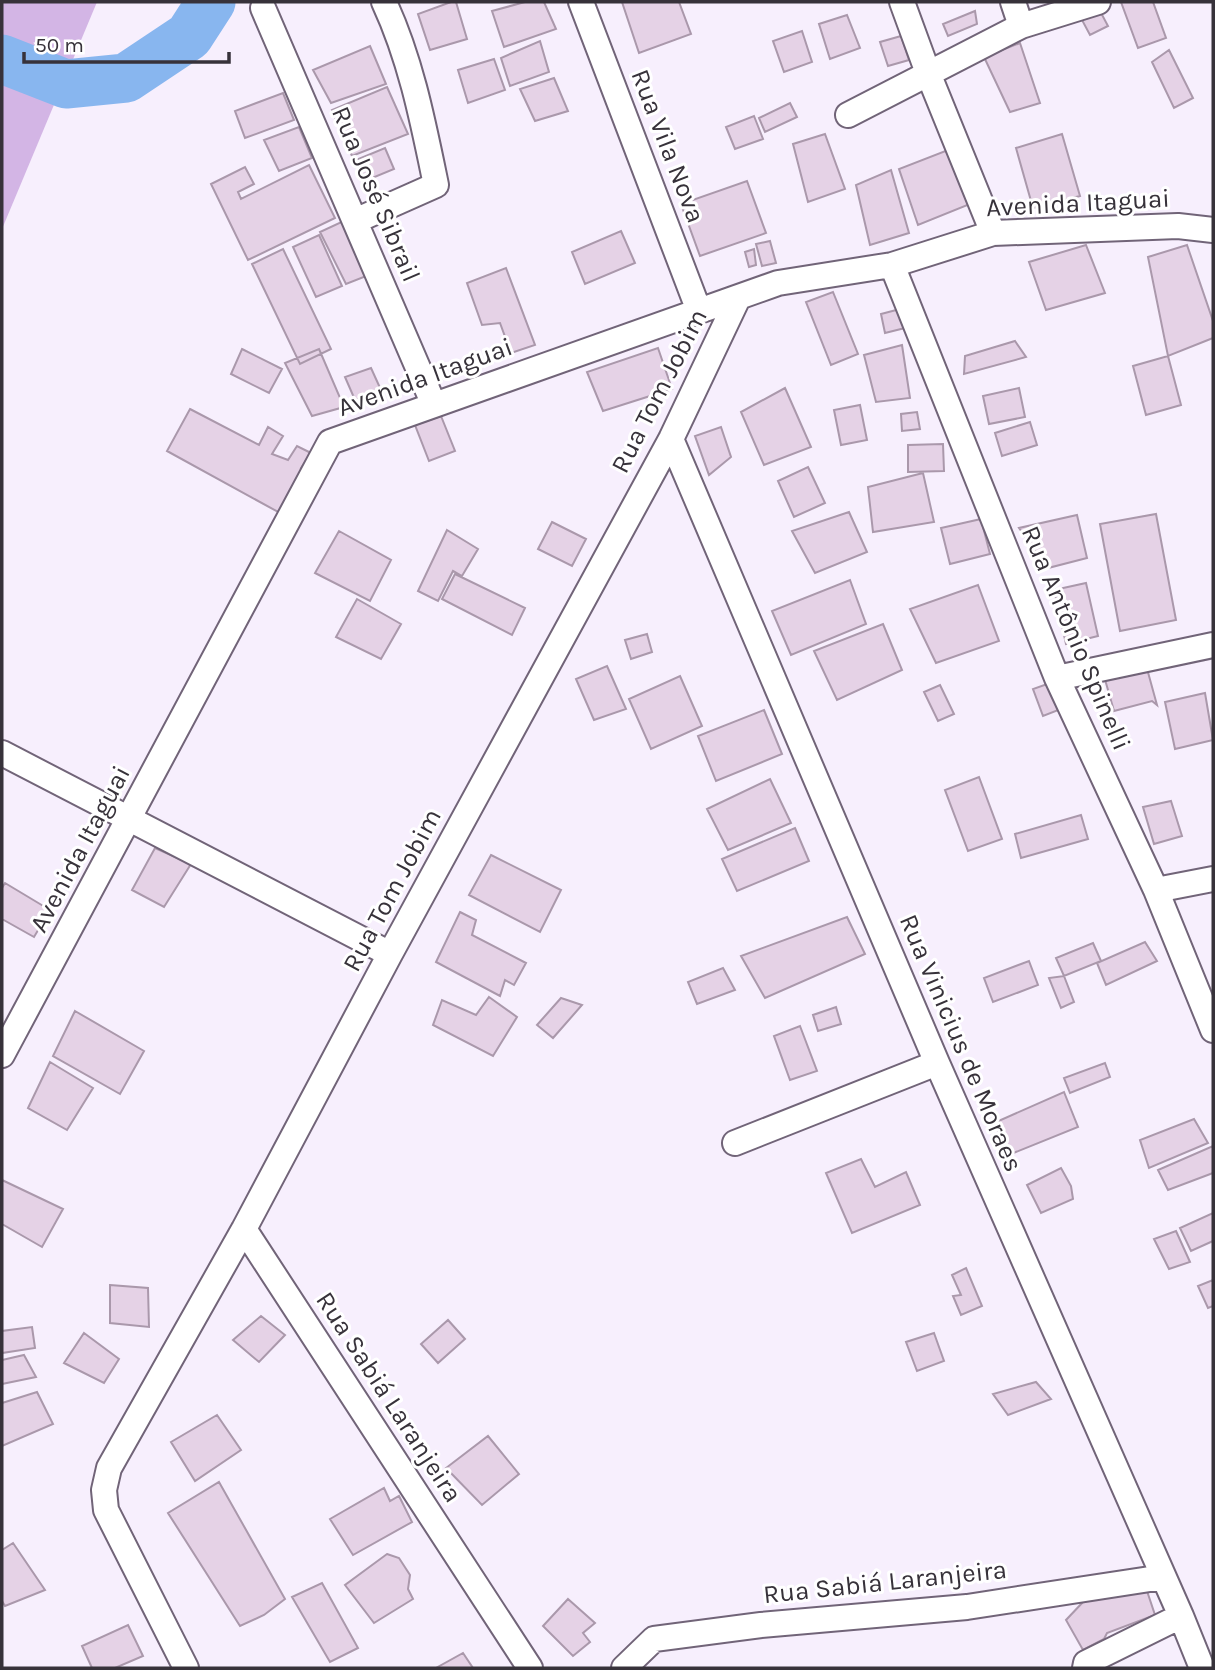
<svg xmlns="http://www.w3.org/2000/svg" width="1215" height="1670" font-family="Karla,sans-serif">
	<style>
		.green { fill: #d3b5e5 }
		.lines { fill: none; stroke-linecap: round; stroke-linejoin: round }
		.river { stroke: #88b6ef; stroke-width: 49 }
		.building { fill: #e5d2e6; stroke: #aa98ab; stroke-width: 2 }
		.street-casing { stroke: #716478; stroke-width: 28 }
		.street { stroke: #fff; stroke-width: 24 }
		.labels { text-anchor: middle; dominant-baseline: central; stroke-width: 6; stroke-linejoin: round; paint-order: stroke }
		.street-label { font-size: 26px; fill: #37323a; stroke: #fff }
	</style>
	<rect width="100%" height="100%" fill="#f7effd"/>
	<!-- green -->
	<path class="green" d="M 2,2 L 97,2 L 2,229 Z"/>
	<g class="lines">
		<!-- river -->
		<path class="river" d="M 2,59 L 66,84 L 126,78 L 189,36 L 211,2"/>
	</g>
	<!-- building -->
	<path class="building" d="M 451,2 L 456,2 L 467,39 L 430,50 L 418,14 Z
		M 525,2 L 544,2 L 556,29 L 504,47 L 492,11 Z
		M 622,2 L 679,2 L 691,34 L 639,53 Z
		M 1121,2 L 1153,2 L 1166,38 L 1138,48 Z
		M 975,11 L 977,24 L 948,36 L 943,24 Z
		M 1100,11 L 1108,26 L 1090,35 L 1082,20 Z
		M 847,15 L 860,48 L 830,59 L 819,24 Z
		M 802,31 L 812,62 L 784,72 L 773,41 Z
		M 901,36 L 909,60 L 888,66 L 880,42 Z
		M 540,41 L 549,72 L 510,86 L 501,58 Z
		M 1020,43 L 1040,103 L 1010,112 L 984,57 Z
		M 370,46 L 386,84 L 331,103 L 313,70 Z
		M 1169,50 L 1193,98 L 1174,108 L 1152,62 Z
		M 494,59 L 505,90 L 468,103 L 458,70 Z
		M 554,78 L 568,111 L 535,121 L 520,89 Z
		M 387,87 L 408,134 L 352,156 L 332,110 Z
		M 283,93 L 294,120 L 245,138 L 235,111 Z
		M 790,103 L 797,117 L 765,132 L 759,118 Z
		M 754,116 L 763,139 L 735,149 L 726,127 Z
		M 299,127 L 312,158 L 279,171 L 264,140 Z
		M 825,134 L 845,189 L 808,202 L 793,144 Z
		M 1062,134 L 1080,196 L 1033,208 L 1016,148 Z
		M 385,148 L 394,169 L 365,181 L 356,160 Z
		M 948,150 L 970,204 L 918,225 L 899,169 Z
		M 309,165 L 335,218 L 248,260 L 211,184 L 245,167 L 254,184 L 238,192 L 241,199 Z
		M 891,170 L 909,233 L 870,245 L 856,185 Z
		M 747,181 L 766,233 L 700,256 L 681,204 Z
		M 350,218 L 374,273 L 346,284 L 320,232 Z
		M 621,231 L 635,263 L 585,284 L 572,252 Z
		M 319,235 L 342,286 L 316,297 L 293,247 Z
		M 770,241 L 776,263 L 762,266 L 756,244 Z
		M 1086,245 L 1105,293 L 1046,310 L 1029,262 Z
		M 1187,245 L 1213,321 L 1213,338 L 1168,356 L 1148,257 Z
		M 283,249 L 331,349 L 300,364 L 252,264 Z
		M 754,249 L 756,265 L 749,267 L 745,252 Z
		M 506,268 L 535,345 L 511,353 L 500,323 L 482,325 L 467,283 Z
		M 833,292 L 858,354 L 831,365 L 806,302 Z
		M 900,309 L 905,328 L 885,333 L 881,314 Z
		M 1015,341 L 1026,357 L 964,374 L 965,356 Z
		M 902,345 L 910,398 L 876,402 L 864,355 Z
		M 658,348 L 672,389 L 603,411 L 587,372 Z
		M 242,349 L 282,369 L 269,393 L 231,374 Z
		M 319,349 L 344,407 L 312,416 L 285,363 Z
		M 1168,356 L 1181,405 L 1146,415 L 1133,366 Z
		M 371,368 L 381,390 L 355,400 L 345,377 Z
		M 785,388 L 811,447 L 764,465 L 741,412 Z
		M 1019,388 L 1025,417 L 989,424 L 983,396 Z
		M 860,405 L 867,440 L 841,445 L 834,410 Z
		M 190,409 L 259,445 L 268,427 L 283,436 L 272,454 L 288,460 L 297,446 L 311,453 L 301,468 L 305,470 L 280,513 L 167,451 Z
		M 917,412 L 920,429 L 902,431 L 901,414 Z
		M 441,416 L 455,451 L 429,461 L 415,425 Z
		M 1030,422 L 1037,445 L 1002,456 L 995,433 Z
		M 721,427 L 731,457 L 709,475 L 695,436 Z
		M 943,444 L 944,471 L 908,472 L 908,445 Z
		M 808,467 L 825,503 L 794,517 L 778,481 Z
		M 923,473 L 934,522 L 873,532 L 868,487 Z
		M 849,512 L 867,552 L 815,573 L 792,531 Z
		M 1156,514 L 1176,620 L 1120,631 L 1100,524 Z
		M 1077,515 L 1087,558 L 1048,568 L 1019,528 Z
		M 981,519 L 990,554 L 950,564 L 941,528 Z
		M 552,522 L 586,539 L 572,566 L 538,549 Z
		M 447,530 L 478,549 L 462,576 L 453,571 L 438,601 L 418,591 Z
		M 339,531 L 391,560 L 370,601 L 315,573 Z
		M 455,574 L 525,608 L 512,635 L 442,599 Z
		M 850,580 L 866,624 L 791,655 L 772,611 Z
		M 1086,583 L 1098,636 L 1066,644 L 1054,590 Z
		M 978,585 L 999,641 L 936,663 L 910,609 Z
		M 357,599 L 401,624 L 381,659 L 336,637 Z
		M 883,624 L 902,670 L 837,700 L 814,651 Z
		M 647,634 L 652,652 L 631,659 L 625,640 Z
		M 1146,665 L 1157,705 L 1152,701 L 1114,711 L 1104,676 Z
		M 607,666 L 626,709 L 594,720 L 576,679 Z
		M 680,676 L 702,726 L 651,749 L 629,699 Z
		M 1050,683 L 1061,709 L 1043,716 L 1033,689 Z
		M 940,685 L 954,714 L 938,721 L 924,692 Z
		M 1205,693 L 1213,740 L 1175,749 L 1165,702 Z
		M 764,710 L 782,754 L 716,781 L 698,736 Z
		M 979,777 L 1002,839 L 968,851 L 945,790 Z
		M 770,779 L 791,823 L 728,850 L 707,809 Z
		M 1171,801 L 1182,836 L 1154,844 L 1143,807 Z
		M 1081,815 L 1088,839 L 1021,858 L 1015,834 Z
		M 795,828 L 809,861 L 737,891 L 722,859 Z
		M 155,848 L 191,864 L 164,907 L 132,890 Z
		M 491,855 L 561,890 L 540,932 L 469,895 Z
		M 5,883 L 50,910 L 34,937 L 2,919 L 2,888 Z
		M 460,912 L 476,920 L 472,935 L 526,963 L 514,985 L 505,980 L 500,996 L 436,962 Z
		M 847,917 L 865,954 L 765,998 L 741,956 Z
		M 1145,942 L 1157,961 L 1106,985 L 1097,963 Z
		M 1093,943 L 1101,961 L 1064,976 L 1056,958 Z
		M 1029,961 L 1038,985 L 993,1002 L 984,978 Z
		M 723,968 L 735,990 L 697,1004 L 688,982 Z
		M 1064,976 L 1074,1002 L 1061,1008 L 1049,978 Z
		M 489,997 L 517,1017 L 493,1056 L 433,1025 L 442,1000 L 476,1015 Z
		M 561,998 L 582,1005 L 553,1038 L 537,1025 Z
		M 836,1007 L 841,1024 L 818,1031 L 813,1015 Z
		M 75,1011 L 144,1051 L 120,1094 L 53,1056 Z
		M 800,1026 L 817,1071 L 790,1080 L 774,1036 Z
		M 50,1062 L 93,1088 L 67,1130 L 28,1108 Z
		M 1105,1063 L 1110,1077 L 1070,1093 L 1064,1078 Z
		M 1064,1092 L 1078,1127 L 1011,1154 L 994,1123 Z
		M 1194,1119 L 1208,1143 L 1149,1168 L 1140,1140 Z
		M 1213,1146 L 1213,1173 L 1168,1190 L 1158,1170 Z
		M 861,1159 L 875,1187 L 906,1172 L 920,1205 L 852,1233 L 826,1173 Z
		M 1061,1168 L 1071,1186 L 1073,1199 L 1041,1213 L 1027,1185 Z
		M 2,1180 L 63,1209 L 42,1247 L 2,1224 Z
		M 1213,1213 L 1213,1241 L 1191,1251 L 1180,1228 Z
		M 1176,1231 L 1190,1262 L 1169,1269 L 1154,1239 Z
		M 966,1268 L 982,1306 L 961,1315 L 953,1296 L 961,1295 L 952,1275 Z
		M 1213,1280 L 1213,1306 L 1208,1308 L 1198,1286 Z
		M 110,1285 L 148,1288 L 149,1327 L 110,1323 Z
		M 261,1316 L 285,1335 L 259,1362 L 233,1340 Z
		M 448,1320 L 465,1339 L 438,1363 L 421,1344 Z
		M 32,1327 L 35,1348 L 2,1353 L 2,1331 Z
		M 84,1333 L 119,1359 L 104,1383 L 64,1363 Z
		M 934,1333 L 944,1361 L 917,1371 L 906,1342 Z
		M 24,1355 L 36,1377 L 2,1384 L 2,1360 Z
		M 1036,1382 L 1051,1399 L 1008,1415 L 993,1394 Z
		M 37,1392 L 53,1424 L 2,1446 L 2,1403 Z
		M 217,1415 L 241,1450 L 195,1481 L 171,1442 Z
		M 488,1436 L 519,1474 L 482,1505 L 446,1468 Z
		M 219,1482 L 285,1599 L 264,1615 L 240,1626 L 168,1513 Z
		M 384,1488 L 390,1501 L 399,1496 L 412,1522 L 353,1555 L 330,1519 Z
		M 13,1543 L 45,1590 L 5,1606 L 2,1601 L 2,1550 Z
		M 387,1554 L 399,1558 L 410,1575 L 408,1589 L 413,1599 L 374,1623 L 345,1585 Z
		M 322,1583 L 358,1648 L 330,1662 L 292,1597 Z
		M 1146,1588 L 1155,1615 L 1107,1633 L 1104,1639 L 1083,1650 L 1066,1620 L 1084,1601 Z
		M 568,1599 L 595,1623 L 583,1633 L 590,1642 L 573,1656 L 543,1626 Z
		M 128,1625 L 143,1656 L 115,1668 L 92,1668 L 82,1646 Z
		M 463,1653 L 473,1668 L 436,1668 Z"/>
	<g class="lines">
		<defs>
			<path id="street" d="M 581,2 L 699,311
				M 902,2 L 928,73 L 993,233
				M 1013,2 L 1021,26
				M 263,8 L 434,405
				M 848,115 L 1021,26 L 1098,2
				M 355,221 L 436,185 C 423,122 411,60 384,2
				M 892,265 L 1057,678 L 1156,890 L 1213,1030
				M 671,439 L 937,1063 L 1181,1616 L 1202,1668
				M 1057,678 L 1213,645
				M 2,753 L 390,954
				M 1156,890 L 1213,879
				M 2,1055 L 330,442 L 778,283 L 892,265 L 993,233 L 1178,226 L 1213,230
				M 735,1143 L 937,1063
				M 244,1229 L 530,1668
				M 186,1668 L 106,1510 L 104,1490 L 109,1468 L 244,1229 L 390,954 L 671,439 L 738,298
				M 624,1668 L 654,1639 L 761,1625 L 967,1607 L 1163,1577
				M 1085,1668 L 1086,1663 L 1181,1616"/>
		</defs>
		<!-- street casing -->
		<use href="#street" class="street-casing"/>
		<!-- street -->
		<use href="#street" class="street"/>
	</g>
	<g class="labels">
		<!-- street labels -->
		<g class="street-label">
			<text transform="translate(668 146) rotate(69)">Rua Vila Nova</text>
			<text transform="translate(376 194) rotate(67)">Rua José Sibrail</text>
			<text transform="translate(1078 203) rotate(-3)">Avenida Itaguai</text>
			<text transform="translate(425 377) rotate(-20)">Avenida Itaguai</text>
			<text transform="translate(659 391) rotate(-63)">Rua Tom Jobim</text>
			<text transform="translate(1076 638) rotate(67)">Rua Antônio Spinelli</text>
			<text transform="translate(80 849) rotate(-62)">Avenida Itaguai</text>
			<text transform="translate(392 890) rotate(-62)">Rua Tom Jobim</text>
			<text transform="translate(961 1043) rotate(67)">Rua Vinicius de Moraes</text>
			<text transform="translate(389 1397) rotate(57)">Rua Sabiá Laranjeira</text>
			<text transform="translate(885 1582) rotate(-6)">Rua Sabiá Laranjeira</text>
		</g>
	</g>
	<!-- border -->
	<rect width="1215" height="1670" fill="none" stroke="#37323a" stroke-width="7"/>
	<!-- scale -->
	<path d="M24 52v10h205v-10" fill="none" stroke="#37323a" stroke-width="3.5"/>
	<text x="35" y="52" font-size="21" fill="#37323a" stroke="#ffffff" stroke-width="5" paint-order="stroke">50 m</text>
</svg>
